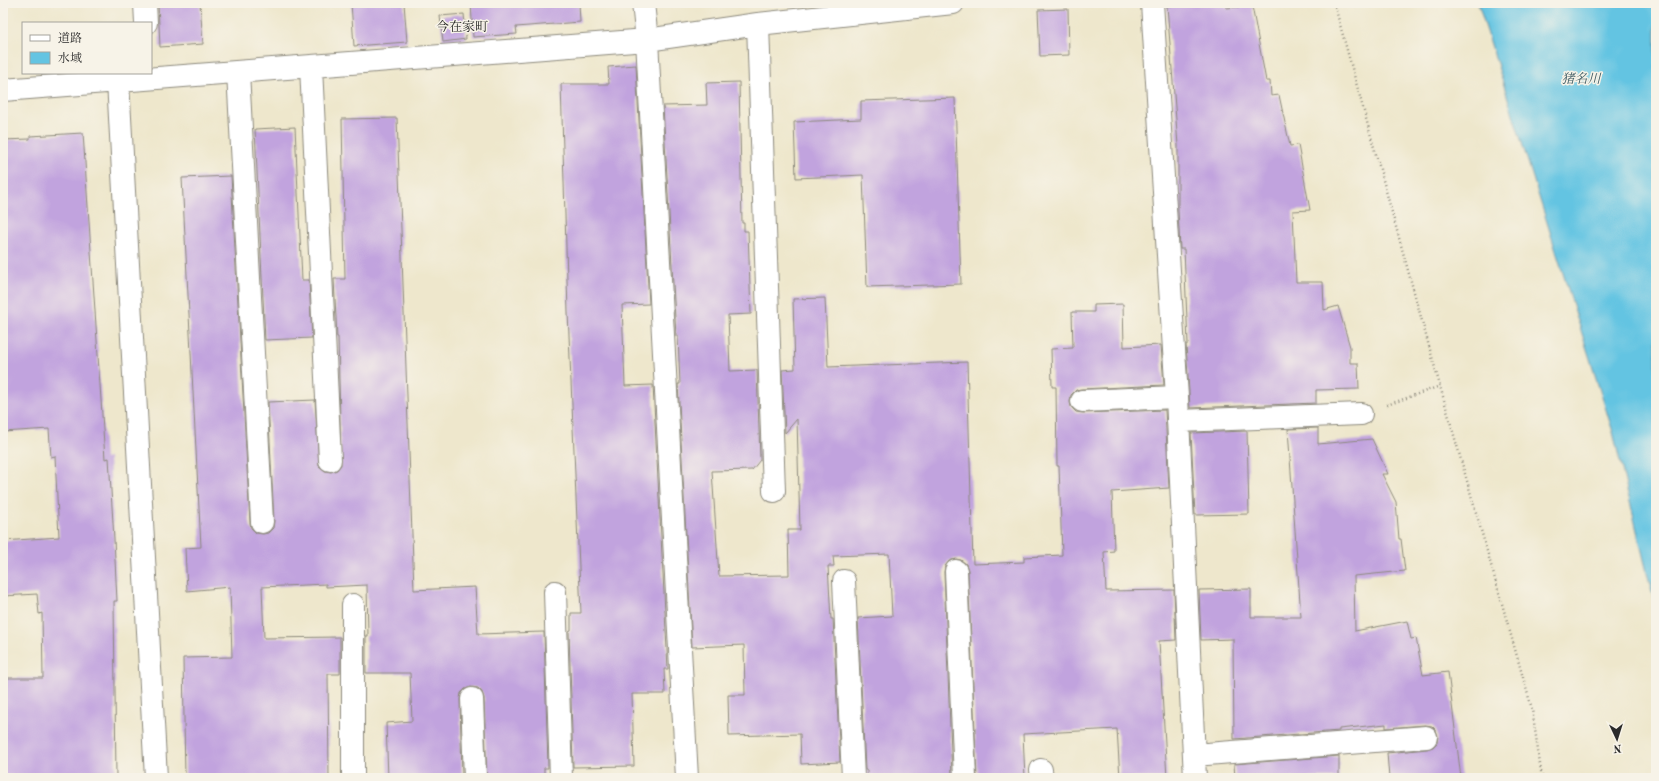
<svg xmlns="http://www.w3.org/2000/svg" width="1659" height="781" font-family="'Old Standard TT','Noto Serif JP',serif">
	<style>
		.water { fill: #64c4e2; stroke: #487886 }
		.building { fill: #c1a3de }
		.lines { fill: none; stroke-linecap: round; stroke-linejoin: round }
		.minor-casing { stroke: #8c897c; stroke-width: 24 }
		.path { stroke: #8c897c; stroke-width: 2.5; stroke-dasharray: 1 3; stroke-linecap: butt }
		.minor { stroke: #fff; stroke-width: 22 }
		.labels { text-anchor: middle; dominant-baseline: central; stroke-width: 3; stroke-linejoin: round; paint-order: stroke }
		.neighbourhood-label { font-size: 13px; fill: #2b2b2b; stroke: #f7f3e8 }
		.water-label { font-size: 13px; font-style: italic; fill: #3c5962; stroke: #f7f3e8 }
	</style>
	<rect width="100%" height="100%" fill="#f7f3e8"/>
	<filter id="ink" filterUnits="userSpaceOnUse"><feTurbulence type="fractalNoise" baseFrequency=".025" numOctaves="2"/><feDisplacementMap in="SourceGraphic" scale="8" xChannelSelector="R" yChannelSelector="G"/><feConvolveMatrix kernelMatrix="1 2 1 2 8 2 1 2 1" color-interpolation-filters="sRGB"/></filter>
	<filter id="wash" filterUnits="userSpaceOnUse"><feTurbulence type="fractalNoise" baseFrequency=".012" numOctaves="4" result="noise"/><feDisplacementMap in="SourceGraphic" scale="16" xChannelSelector="R" yChannelSelector="G"/><feGaussianBlur stdDeviation="0.9" result="paint"/><feColorMatrix in="noise" values="0 0 0 0 0 0 0 0 0 0 0 0 0 0 0 0 0 1.4 0 .05"/><feComposite in="paint" operator="in"/></filter>
	<g filter="url(#wash)">
		<rect width="100%" height="100%" fill="#eee7cc"/>
		<!-- water -->
		<path class="water" d="M 1478,3 L 1656,3 L 1656,609 L 1613,432 Z"/>
		<g id="blocks">
			<!-- building -->
			<path class="building" d="M 158,3 L 200,3 L 203,44 L 160,47 Z
				M 351,3 L 404,3 L 407,42 L 354,46 Z
				M 471,3 L 579,3 L 580,22 L 516,27 L 517,34 L 473,37 Z
				M 1226,3 L 1226,8 L 1252,6 L 1266,81 L 1270,81 L 1271,96 L 1279,95 L 1290,146 L 1298,145 L 1310,210 L 1293,211 L 1296,282 L 1323,282 L 1324,310 L 1338,306 L 1350,347 L 1350,363 L 1358,363 L 1359,389 L 1316,390 L 1316,403 L 1190,408 L 1186,344 L 1188,344 L 1184,249 L 1180,249 L 1178,210 L 1178,145 L 1167,6 Z
				M 1068,9 L 1069,55 L 1040,56 L 1038,10 Z
				M 464,14 L 466,39 L 443,42 L 440,16 Z
				M 636,65 L 649,304 L 622,305 L 625,386 L 653,385 L 668,669 L 664,669 L 665,694 L 632,694 L 634,766 L 573,767 L 569,631 L 571,630 L 571,613 L 581,613 L 568,312 L 561,84 L 609,84 L 608,67 Z
				M 739,82 L 742,223 L 744,223 L 744,231 L 748,231 L 751,314 L 728,315 L 730,371 L 757,370 L 760,460 L 752,470 L 712,471 L 719,576 L 789,575 L 788,530 L 800,530 L 797,419 L 785,433 L 782,370 L 795,369 L 793,299 L 825,298 L 828,367 L 967,362 L 973,564 L 1024,562 L 1024,557 L 1062,555 L 1059,466 L 1057,466 L 1056,387 L 1052,387 L 1051,349 L 1073,348 L 1072,312 L 1094,312 L 1094,305 L 1123,304 L 1124,347 L 1161,345 L 1164,385 L 1081,389 L 1076,390 L 1071,395 L 1070,402 L 1071,407 L 1076,412 L 1083,413 L 1165,410 L 1169,488 L 1112,492 L 1114,551 L 1104,552 L 1106,591 L 1174,590 L 1176,640 L 1159,641 L 1167,778 L 1120,778 L 1117,729 L 1023,734 L 1025,778 L 977,778 L 968,570 L 966,564 L 961,560 L 956,559 L 949,561 L 945,566 L 944,572 L 952,778 L 867,778 L 867,770 L 865,770 L 858,618 L 892,616 L 889,554 L 833,556 L 834,566 L 828,566 L 831,619 L 833,619 L 840,762 L 801,764 L 800,734 L 729,736 L 728,695 L 745,695 L 744,645 L 692,647 L 678,384 L 680,384 L 678,336 L 676,336 L 663,106 L 707,105 L 706,83 Z
				M 955,98 L 961,284 L 867,287 L 863,175 L 796,178 L 794,122 L 861,119 L 861,101 Z
				M 397,118 L 414,590 L 475,587 L 478,634 L 544,632 L 548,768 L 544,768 L 544,778 L 487,778 L 484,698 L 482,692 L 478,688 L 471,687 L 465,689 L 461,693 L 460,699 L 462,778 L 388,778 L 386,723 L 412,721 L 410,673 L 366,673 L 366,636 L 368,636 L 367,585 L 326,587 L 326,584 L 262,587 L 264,638 L 340,637 L 340,674 L 328,674 L 329,778 L 185,778 L 183,658 L 232,657 L 230,587 L 187,591 L 185,548 L 201,547 L 182,178 L 231,176 L 250,523 L 251,528 L 256,533 L 263,534 L 268,533 L 273,528 L 274,521 L 268,402 L 315,400 L 319,466 L 325,471 L 331,472 L 337,470 L 341,465 L 338,337 L 337,337 L 334,279 L 345,279 L 342,119 Z
				M 295,127 L 302,280 L 309,280 L 312,338 L 265,340 L 255,129 Z
				M 83,133 L 105,459 L 109,458 L 114,539 L 117,601 L 114,601 L 116,778 L 3,778 L 3,678 L 43,678 L 42,613 L 39,614 L 37,594 L 3,596 L 3,541 L 59,537 L 55,456 L 51,457 L 49,429 L 3,432 L 3,140 L 30,139 L 30,136 Z
				M 1318,428 L 1318,444 L 1372,439 L 1388,474 L 1382,474 L 1396,502 L 1399,539 L 1401,539 L 1405,571 L 1354,576 L 1355,631 L 1407,621 L 1411,639 L 1416,638 L 1423,675 L 1448,672 L 1461,778 L 1389,778 L 1387,753 L 1427,749 L 1433,747 L 1437,743 L 1438,736 L 1436,730 L 1432,726 L 1425,725 L 1386,728 L 1386,724 L 1339,729 L 1339,731 L 1234,739 L 1233,639 L 1201,640 L 1199,590 L 1251,589 L 1251,617 L 1301,617 L 1288,429 Z
				M 1247,431 L 1249,514 L 1195,515 L 1191,433 Z
				M 1339,756 L 1339,778 L 1235,778 L 1234,764 Z"/>
		</g>
	</g>
	<g filter="url(#ink)">
		<use href="#blocks" fill-opacity="0" stroke="#8c897c" stroke-width="1"/>
		<g class="lines">
			<defs>
				<path id="minor" d="M 145,3 L 146,23
					M 643,3 L 647,40 L 687,778
					M 1152,3 L 1177,397 L 1195,778
					M 758,24 L 774,491
					M 311,67 L 330,460
					M 238,72 L 262,522
					M 118,81 L 156,778
					M 3,90 L 647,40 L 758,24 L 953,3
					M 1082,401 L 1177,397
					M 1178,421 L 1361,414
					M 956,571 L 965,778
					M 844,581 L 853,778
					M 555,592 L 561,778
					M 353,605 L 353,778
					M 472,699 L 475,778
					M 1194,755 L 1426,737
					M 1041,770 L 1042,778"/>
			</defs>
			<!-- minor casing -->
			<use href="#minor" class="minor-casing"/>
			<!-- path -->
			<path class="path" d="M 1334,3 L 1440,386 L 1532,709 L 1542,778
				M 1387,405 L 1440,386"/>
			<!-- minor -->
			<use href="#minor" class="minor"/>
		</g>
	</g>
	<g class="labels">
		<!-- neighbourhood labels -->
		<g class="neighbourhood-label">
			<text x="462" y="27">今在家町</text>
		</g>
		<!-- water labels -->
		<g class="water-label">
			<text x="1581" y="79">猪名川</text>
		</g>
	</g>
	<!-- margin -->
	<rect width="1659" height="781" fill="none" stroke="#f7f3e8" stroke-width="16"/>
	<!-- legend -->
	<rect x="22" y="22" width="130" height="52" fill="#f7f3e8" stroke="#a5a39c"/>
	<rect x="30" y="35" width="20" height="6" fill="#ffffff" stroke="#a5a39c"/>
	<text x="58" y="42" font-size="12" fill="#2b2b2b">道路</text>
	<rect x="30" y="52" width="20" height="12" fill="#64c4e2" stroke="#a5a39c"/>
	<text x="58" y="62" font-size="12" fill="#2b2b2b">水域</text>
	<!-- north arrow -->
	<g transform="translate(1617 739) rotate(176)" stroke="#f7f3e8" stroke-width="3" paint-order="stroke">
	<path d="M0-3L7 15L0 10L-7 15Z" fill="#2b2b2b"/>
	<text y="-6" font-size="11" font-weight="bold" text-anchor="middle" fill="#2b2b2b">N</text>
	</g>
</svg>
